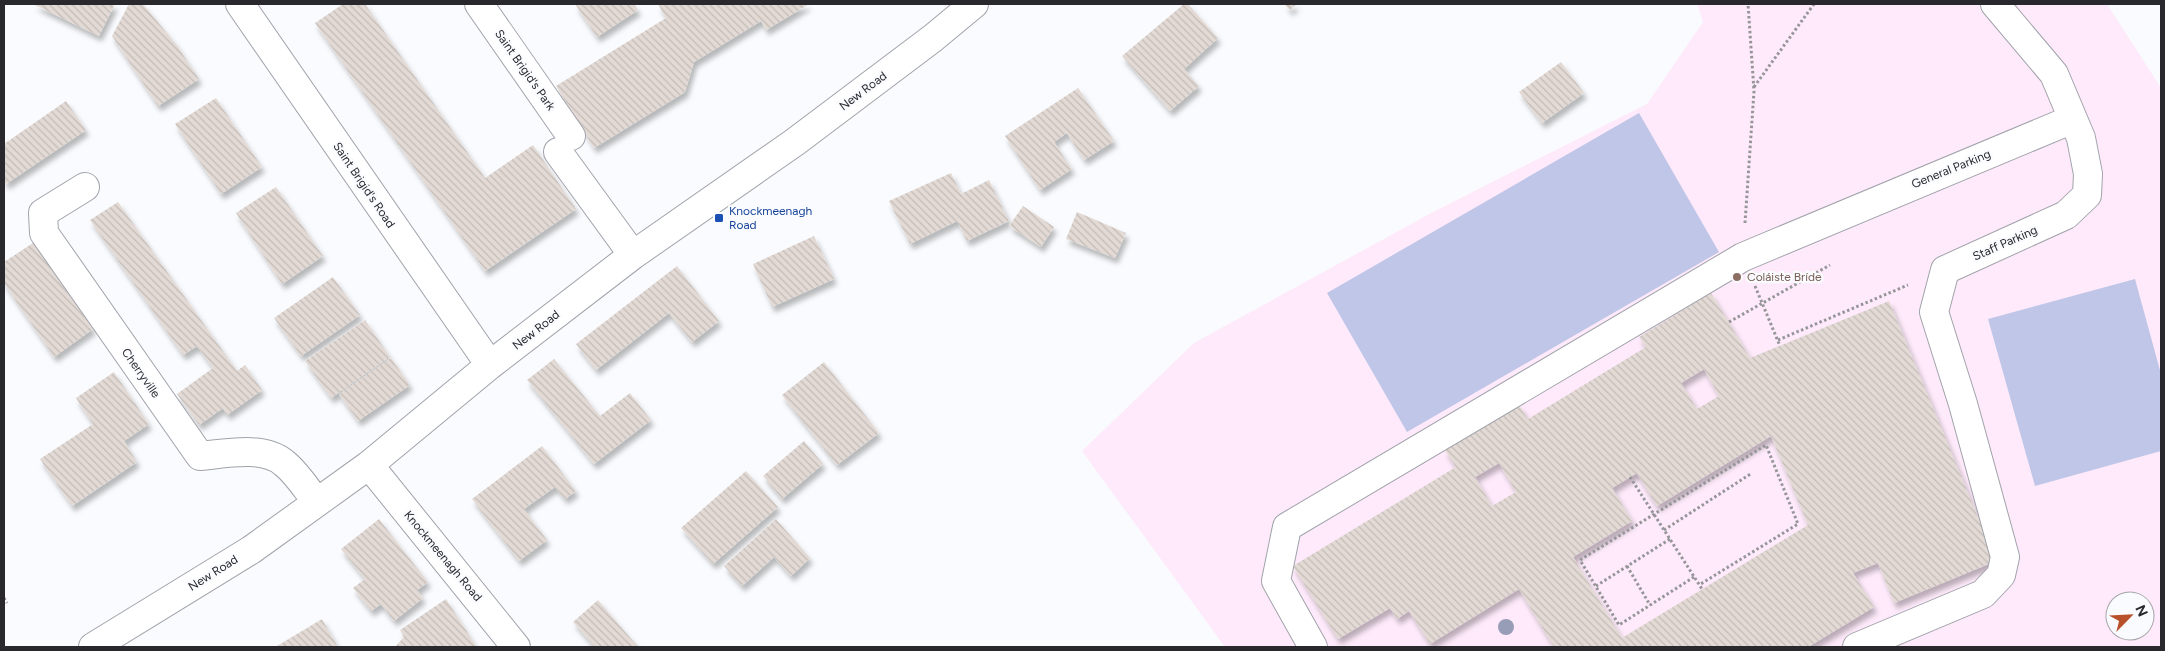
<svg xmlns="http://www.w3.org/2000/svg" width="2165" height="651" font-family="Figtree,sans-serif">
	<style>
		.education { fill: #feeafa; fill-rule: evenodd }
		.garden { fill: #bfc6e8 }
		.building { fill: url(#building-back-hatch); fill-rule: evenodd; filter: url(#shadow) }
		.lines { fill: none; stroke-linecap: round; stroke-linejoin: round }
		.minor-casing { stroke: #a1a3ab; stroke-width: 30 }
		.path { stroke: #96969a; stroke-width: 3; stroke-dasharray: 2.5 2.5; stroke-linecap: butt }
		.minor { stroke: #fff; stroke-width: 28 }
		.tree { fill: #979cb7 }
		.transit-dot { fill: #1a4fb4; stroke: #fafbfe; stroke-width: 2 }
		.education-dot { fill: #8d6e63; stroke: #fafbfe; stroke-width: 2 }
		.labels { text-anchor: middle; dominant-baseline: central; stroke-width: 4.5; stroke-linejoin: round; paint-order: stroke }
		.street-label { font-size: 12px; fill: #29292d; stroke: #fafbfe }
		.transit-label { font-size: 12px; fill: #164399; stroke: #fafbfe; text-anchor: start }
		.education-label { font-size: 12px; fill: #785e54; stroke: #fafbfe; text-anchor: start }
	</style>
	<defs>
		<pattern id="building-back-hatch" width="6" height="6" patternUnits="userSpaceOnUse" patternTransform="scale(1.25)"><rect width="6" height="6" fill="#e3dad5"/><path d="M-1 5l2 2M0 0l6 6M5-1l2 2" fill="none" stroke="#c3bbb7"/></pattern>
		<filter id="shadow"><feDropShadow dx="3" dy="5.5" stdDeviation="2.5" flood-color="#0004"/></filter>
	</defs>
	<rect width="100%" height="100%" fill="#fafbfe"/>
	<!-- education -->
	<path class="education" d="M 1697,4 L 2107,4 L 2161,88 L 2161,647 L 1225,647 L 1082,451 L 1194,343 L 1433,212 L 1647,104 L 1703,22 ZM 2115,601 L 2145,601 L 2145,631 L 2115,631 Z"/>
	<!-- garden -->
	<path class="garden" d="M 1639,113 L 1719,252 L 1407,432 L 1327,293 Z
		M 2135,279 L 2161,374 L 2161,451 L 2035,486 L 1988,319 Z"/>
	<!-- building -->
	<path class="building" d="M 33,4 L 115,4 L 99,36 Z
		M 129,4 L 143,4 L 176,44 L 199,79 L 158,106 L 112,36 Z
		M 343,4 L 365,4 L 485,178 L 533,145 L 576,209 L 485,271 L 315,23 Z
		M 575,4 L 634,4 L 638,10 L 597,37 Z
		M 658,4 L 809,4 L 766,30 L 761,21 L 694,62 L 685,92 L 594,148 L 556,86 L 666,18 Z
		M 1184,4 L 1188,4 L 1218,38 L 1184,69 L 1199,86 L 1170,111 L 1122,56 Z
		M 1284,4 L 1297,4 L 1290,10 Z
		M 1561,62 L 1584,93 L 1542,123 L 1519,92 Z
		M 1078,88 L 1114,141 L 1084,160 L 1067,133 L 1054,142 L 1072,169 L 1040,190 L 1005,136 Z
		M 216,98 L 262,167 L 221,194 L 175,124 Z
		M 66,101 L 86,130 L 6,184 L 4,181 L 4,144 Z
		M 951,173 L 961,194 L 989,180 L 1009,221 L 967,241 L 957,221 L 910,244 L 889,201 Z
		M 276,187 L 323,256 L 282,284 L 236,213 Z
		M 118,202 L 237,371 L 245,365 L 262,390 L 227,415 L 223,408 L 199,425 L 177,394 L 213,368 L 197,346 L 183,355 L 90,220 Z
		M 1023,206 L 1054,227 L 1041,247 L 1009,226 Z
		M 1077,212 L 1126,233 L 1115,258 L 1066,239 Z
		M 814,236 L 834,279 L 772,307 L 753,264 Z
		M 33,243 L 93,329 L 54,357 L 4,283 L 4,262 Z
		M 677,266 L 719,321 L 692,342 L 669,313 L 596,370 L 576,344 Z
		M 333,277 L 360,315 L 301,356 L 274,318 Z
		M 1711,293 L 1750,358 L 1889,301 L 1996,561 L 1894,603 L 1878,563 L 1853,573 L 1874,607 L 1808,647 L 1554,647 L 1519,589 L 1430,644 L 1409,611 L 1397,619 L 1390,608 L 1338,639 L 1293,566 L 1456,467 L 1445,450 L 1519,405 L 1528,419 L 1646,347 L 1639,337 ZM 1704,369 L 1719,396 L 1697,409 L 1681,383 ZM 1771,436 L 1808,525 L 1622,638 L 1573,557 L 1632,521 L 1612,488 L 1637,473 L 1657,506 ZM 1499,463 L 1516,492 L 1492,506 L 1475,477 Z
		M 365,320 L 390,357 L 331,398 L 305,361 Z
		M 391,358 L 410,385 L 358,421 L 339,394 Z
		M 554,359 L 600,416 L 630,393 L 651,420 L 594,464 L 527,380 Z
		M 824,362 L 879,433 L 837,465 L 782,395 Z
		M 114,372 L 149,424 L 124,441 L 137,462 L 72,506 L 40,459 L 93,424 L 76,398 Z
		M 804,441 L 823,464 L 782,499 L 763,476 Z
		M 542,446 L 576,491 L 565,499 L 555,487 L 524,509 L 547,540 L 519,561 L 472,499 Z
		M 746,471 L 778,507 L 713,564 L 681,528 Z
		M 379,519 L 428,582 L 417,590 L 423,598 L 394,621 L 381,604 L 371,611 L 353,588 L 365,579 L 341,549 Z
		M 776,519 L 810,558 L 791,576 L 774,557 L 742,586 L 724,566 Z
		M 446,599 L 476,646 L 395,647 L 404,637 L 400,630 Z
		M 598,600 L 633,641 L 639,647 L 595,647 L 573,622 Z
		M 322,619 L 338,647 L 274,647 L 277,646 Z"/>
	<g class="lines">
		<defs>
			<path id="minor" d="M 240,4 L 490,365
				M 479,4 L 571,136
				M 558,152 L 633,255
				M 85,187 L 43,213 L 44,233 L 200,456 C 224,454 263,445 284,463 C 297,473 307,490 317,502
				M 369,465 L 516,647
				M 93,647 L 251,550 L 369,465 L 490,365 L 633,255 L 795,142 L 933,38 L 974,4
				M 1313,647 L 1276,581 L 1287,527 L 1743,257 L 2073,119
				M 1857,647 L 1983,594 L 2001,575 L 2005,557 L 1963,404 L 1934,312 L 1945,270 L 2066,215 L 2087,195 L 2088,174 L 2081,138 L 2054,74 L 1995,4"/>
		</defs>
		<!-- minor casing -->
		<use href="#minor" class="minor-casing"/>
		<!-- path -->
		<path class="path" d="M 1754,87 L 1814,4
			M 1745,223 L 1754,91 L 1748,4
			M 1755,286 L 1780,346
			M 1729,322 L 1830,265
			M 1778,340 L 1908,285
			M 1630,477 L 1702,589
			M 1664,530 L 1752,473
			M 1627,566 L 1650,605
			M 1694,577 L 1619,625 L 1580,560 L 1766,445 L 1798,524 L 1699,585
			M 1596,586 L 1670,539
			M 4,598 L 7,603"/>
		<!-- minor -->
		<use href="#minor" class="minor"/>
	</g>
	<!-- trees -->
	<circle class="tree" cx="1506" cy="627" r="8"/>
	<!-- markers -->
	<rect class="transit-dot" x="714" y="213" width="10" height="10" rx="2.5"/>
	<circle class="education-dot" cx="1737" cy="277" r="5"/>
	<g class="labels">
		<!-- street labels -->
		<g class="street-label">
			<text transform="translate(525 70) rotate(55)">Saint Brigid's Park</text>
			<text transform="translate(863 91) rotate(-37)">New Road</text>
			<text transform="translate(1951 169) rotate(-22)">General Parking</text>
			<text transform="translate(364 185) rotate(56)">Saint Brigid's Road</text>
			<text transform="translate(2005 243) rotate(-24)">Staff Parking</text>
			<text transform="translate(536 330) rotate(-38)">New Road</text>
			<text transform="translate(141 373) rotate(55)">Cherryville</text>
			<text transform="translate(443 556) rotate(50)">Knockmeenagh Road</text>
			<text transform="translate(213 573) rotate(-32)">New Road</text>
		</g>
		<!-- transit labels -->
		<g class="transit-label">
			<text x="729" y="211">Knockmeenagh<tspan x="729" dy="14">Road</tspan></text>
		</g>
		<!-- education labels -->
		<g class="education-label">
			<text x="1747" y="277">Coláiste Bríde</text>
		</g>
	</g>
	<!-- border -->
	<rect width="2165" height="651" fill="none" stroke="#29292d" stroke-width="10"/>
	<!-- north arrow -->
	<g transform="translate(2130 616) rotate(66)"><circle r="24" fill="#fafbfe" stroke="#a6a7aa"/>
	<path d="M0-4L9 19L0 12L-9 19Z" fill="#b85129"/>
	<text y="-8" font-size="14" font-weight="bold" text-anchor="middle" fill="#29292d">N</text>
	</g>
</svg>
